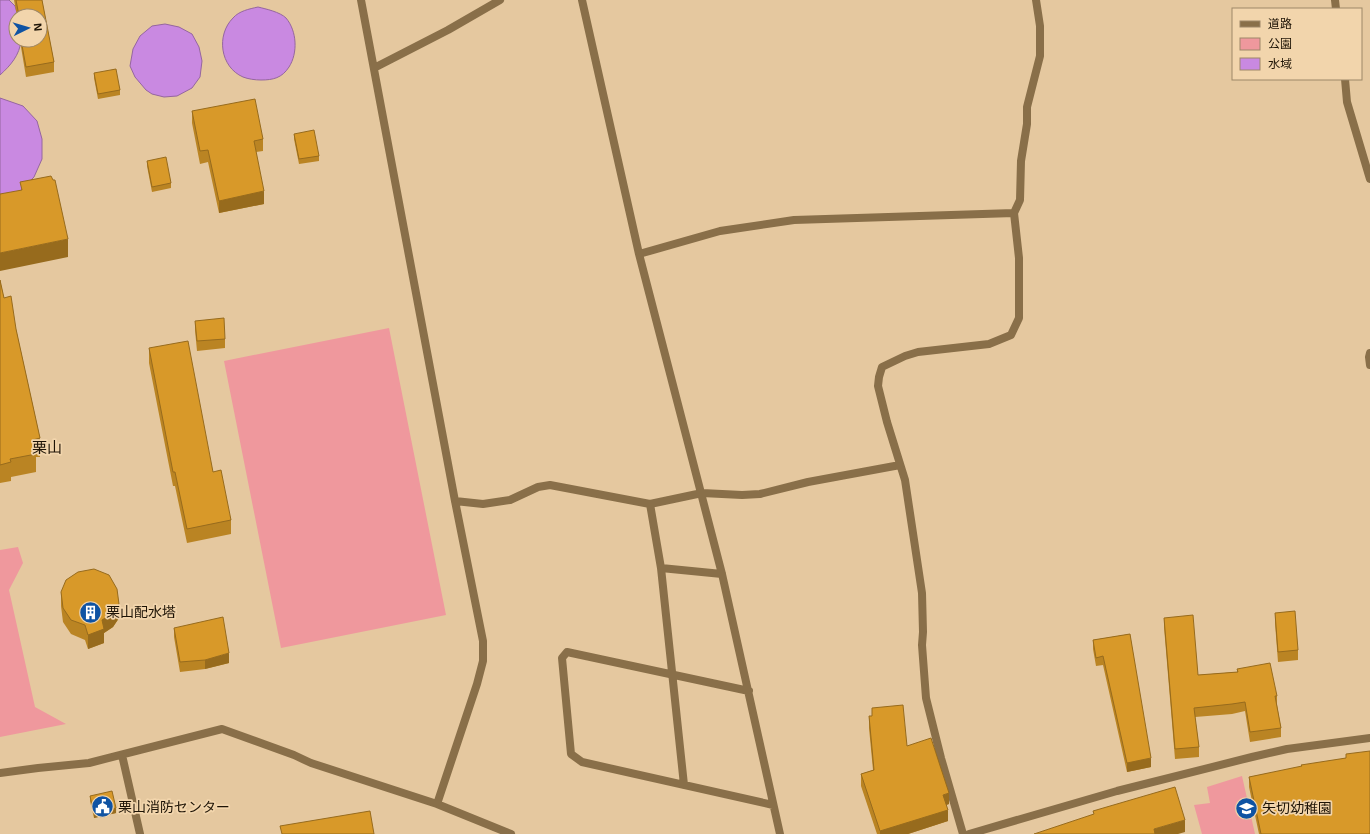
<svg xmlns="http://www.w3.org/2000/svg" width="1370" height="834" font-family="Helvetica,'Noto Sans JP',sans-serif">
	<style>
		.green { fill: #ef989d }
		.water { fill: #c989e1; stroke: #95669f }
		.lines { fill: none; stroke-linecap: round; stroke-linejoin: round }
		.street { stroke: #896f49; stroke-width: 8 }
		.wall { fill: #ba8423 }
		.shaded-wall { fill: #976b1d }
		.building { fill: #d89929; stroke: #976b1d }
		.labels { text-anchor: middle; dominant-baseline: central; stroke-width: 3.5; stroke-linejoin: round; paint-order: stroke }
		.poi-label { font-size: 14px; fill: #1d1305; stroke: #f2d5ac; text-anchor: start }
		.neighbourhood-label { font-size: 15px; fill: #1d1305; stroke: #f2d5ac }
	</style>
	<rect width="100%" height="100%" fill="#e5c89f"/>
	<!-- green -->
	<path class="green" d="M 389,328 L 446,615 L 281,648 L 224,361 Z
		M 18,547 L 23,563 L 9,590 L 35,707 L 66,724 L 0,737 L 0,550 Z
		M 1242,776 L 1255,834 L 1202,834 L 1194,805 L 1210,803 L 1207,787 Z"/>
	<!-- water -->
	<path class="water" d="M 0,0 L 9,0 L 15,6 L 18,16 L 16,16 L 16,40 L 21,40 C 20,55 10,66 0,75 Z
		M 258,7 C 266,9 280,12 286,18 C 297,31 298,53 289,67 C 282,78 273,80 261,80 C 255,80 248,79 243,77 C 220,67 216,35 233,18 C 239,11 249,9 258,7 Z
		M 165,24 L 179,27 L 192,34 L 199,47 L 202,61 L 200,77 L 192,88 L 177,96 L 164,97 L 152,94 L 146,90 L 135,77 L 130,66 L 133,49 L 140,36 L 152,26 Z
		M 0,98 L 23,106 L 37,121 L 42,139 L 42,159 L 34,177 L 19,192 L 0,199 Z"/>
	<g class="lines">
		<!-- street -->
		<path class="street" d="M 361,0 L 455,501 L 483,641 L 483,661 L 477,684 L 437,804
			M 582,0 L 639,254 L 722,574 L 780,834
			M 1335,0 L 1336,9
			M 374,68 L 448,30 L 500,0
			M 1345,79 L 1347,102 L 1370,179
			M 639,254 L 720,231 L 794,220 L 1014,213
			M 1370,353 L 1369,357 L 1370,365
			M 455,501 L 483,504 L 510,500 L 538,487 L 550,485 L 650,504 L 702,493 L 742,495 L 760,494 L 808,482 L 900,465
			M 650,504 L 661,568 L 684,785
			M 661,568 L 722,574
			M 749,691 L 567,652 L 562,658 L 571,754 L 582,762 L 773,805
			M 122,755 L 140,834
			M 0,773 L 38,768 L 89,763 L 222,729 L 294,755 L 311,763 L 437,804 L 511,834
			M 963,834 L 941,758 L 926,698 L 922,645 L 923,632 L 922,593 L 905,480 L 887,422 L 878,386 L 879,377 L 882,367 L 905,356 L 918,352 L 989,344 L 1011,335 L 1019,318 L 1019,258 L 1014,213 L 1020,200 L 1021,161 L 1027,124 L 1027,107 L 1040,56 L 1040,26 L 1036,0
			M 969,834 L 1117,791 L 1252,757 L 1287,749 L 1370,738"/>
	</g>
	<!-- wall -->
	<path class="wall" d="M 14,0 L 42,0 L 54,62 L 54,72 L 26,77 L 21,47 L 21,40 L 40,40 L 40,16 L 17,16 Z
		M 94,73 L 120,90 L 120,95 L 98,99 L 94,78 Z
		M 192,111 L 263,139 L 263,151 L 256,152 L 264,204 L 219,213 L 208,162 L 200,164 L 192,123 Z
		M 294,134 L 319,156 L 319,161 L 299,164 L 294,139 Z
		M 147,161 L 171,183 L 171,188 L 152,192 L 147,166 Z
		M 0,280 L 4,298 L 16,329 L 40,438 L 40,457 L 36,457 L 36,472 L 11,477 L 11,481 L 0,483 Z
		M 195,321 L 225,339 L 225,348 L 197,351 L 195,330 Z
		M 149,348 L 213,472 L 231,520 L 231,534 L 187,543 L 175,486 L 173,486 L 149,363 Z
		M 61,592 L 119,618 L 113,627 L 104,633 L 104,643 L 88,649 L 85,640 L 71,634 L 63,622 L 61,606 Z
		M 1275,613 L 1298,650 L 1298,660 L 1278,662 L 1275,623 Z
		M 1164,618 L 1198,675 L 1237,672 L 1237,669 L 1277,696 L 1277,705 L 1281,728 L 1281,737 L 1250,742 L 1245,711 L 1232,714 L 1195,717 L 1199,747 L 1199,757 L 1175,759 L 1164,627 Z
		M 174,628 L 229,663 L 205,669 L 180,672 L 174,637 Z
		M 1130,634 L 1151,767 L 1127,772 L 1103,665 L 1096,666 L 1093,649 L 1093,640 Z
		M 872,708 L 907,746 L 949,804 L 946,805 L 948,821 L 908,834 L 877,834 L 861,786 L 861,774 L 873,770 L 869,728 L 869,716 L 872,716 Z
		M 1346,754 L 1370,834 L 1259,834 L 1249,787 L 1249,777 L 1346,758 Z
		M 90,796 L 116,813 L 94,818 L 90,801 Z"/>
	<!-- shaded-wall -->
	<path class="shaded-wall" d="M 264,191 L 264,204 L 219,213 L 219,201 Z
		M 68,239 L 68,257 L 0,271 L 0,253 Z
		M 119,604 L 119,618 L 113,627 L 104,633 L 104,643 L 88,649 L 88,635 L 102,620 Z
		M 229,653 L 229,663 L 205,669 L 205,660 Z
		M 1151,758 L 1151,767 L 1127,772 L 1127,763 Z
		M 949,793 L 949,804 L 943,806 L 943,795 Z
		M 116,808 L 116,813 L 94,818 L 94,814 Z
		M 948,810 L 948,821 L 908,834 L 880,834 L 880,831 Z
		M 1185,820 L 1185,832 L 1178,834 L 1154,834 L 1154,829 Z"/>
	<!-- building -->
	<path class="building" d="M 16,0 L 42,0 L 54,62 L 26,67 L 21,40 L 40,40 L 40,16 L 19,16 Z
		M 116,69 L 120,90 L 98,94 L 94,73 Z
		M 255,99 L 263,139 L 254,141 L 264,191 L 219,201 L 208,150 L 200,151 L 192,111 Z
		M 314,130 L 319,156 L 299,159 L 294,134 Z
		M 166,157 L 171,183 L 152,187 L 147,161 Z
		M 51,176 L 53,180 L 55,180 L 68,239 L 0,253 L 0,194 L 22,190 L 20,182 Z
		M 0,280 L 4,298 L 11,296 L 16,329 L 40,438 L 33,440 L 36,454 L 10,459 L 11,462 L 0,465 Z
		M 224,318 L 225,339 L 197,341 L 195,321 Z
		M 188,341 L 213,472 L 221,470 L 231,520 L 187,529 L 175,472 L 173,472 L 149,348 Z
		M 94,569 L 109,575 L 117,589 L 119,604 L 113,613 L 102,620 L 104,629 L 88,635 L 85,625 L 71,620 L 63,608 L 61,592 L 66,580 L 78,572 Z
		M 1295,611 L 1298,650 L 1278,652 L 1275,613 Z
		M 1193,615 L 1198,675 L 1238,672 L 1237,669 L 1270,663 L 1277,696 L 1275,696 L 1281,728 L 1250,732 L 1245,702 L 1232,704 L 1194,708 L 1199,747 L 1175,749 L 1164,618 Z
		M 223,617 L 229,653 L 205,660 L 180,662 L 174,628 Z
		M 1130,634 L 1151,758 L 1127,763 L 1103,656 L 1096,658 L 1093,640 Z
		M 903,705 L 907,746 L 931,738 L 949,793 L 943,795 L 948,810 L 880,831 L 861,774 L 874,770 L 869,716 L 872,716 L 872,708 Z
		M 1370,751 L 1370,834 L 1261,834 L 1249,777 L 1302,766 L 1301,765 L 1346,758 L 1346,754 Z
		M 1175,787 L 1185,820 L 1154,829 L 1155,834 L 1034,834 L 1094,814 L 1093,811 Z
		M 112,791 L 116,808 L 94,814 L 90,796 Z
		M 370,811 L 374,834 L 282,834 L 280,826 Z"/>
	<!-- icons -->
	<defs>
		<symbol id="building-disc" viewBox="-11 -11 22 22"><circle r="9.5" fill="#0f53a3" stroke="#f2d5ac"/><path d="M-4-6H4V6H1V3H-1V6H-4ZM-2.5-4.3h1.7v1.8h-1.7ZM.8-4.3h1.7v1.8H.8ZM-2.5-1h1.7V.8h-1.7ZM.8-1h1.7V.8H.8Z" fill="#fff"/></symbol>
		<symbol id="civic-disc" viewBox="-11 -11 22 22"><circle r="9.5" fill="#0f53a3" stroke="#f2d5ac"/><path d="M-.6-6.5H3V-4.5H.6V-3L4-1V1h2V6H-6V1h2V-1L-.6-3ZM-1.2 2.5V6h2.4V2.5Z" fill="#fff"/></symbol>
		<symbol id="school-disc" viewBox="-11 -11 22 22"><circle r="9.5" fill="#0f53a3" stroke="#f2d5ac"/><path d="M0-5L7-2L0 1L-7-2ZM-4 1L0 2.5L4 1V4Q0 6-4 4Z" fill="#fff"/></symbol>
	</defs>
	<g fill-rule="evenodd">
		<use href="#building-disc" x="78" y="600" width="25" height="25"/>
		<use href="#civic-disc" x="90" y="794" width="25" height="25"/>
		<use href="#school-disc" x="1234" y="796" width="25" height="25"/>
	</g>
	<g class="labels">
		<!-- poi labels -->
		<g class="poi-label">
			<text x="106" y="612">栗山配水塔</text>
			<text x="118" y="807">栗山消防センター</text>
			<text x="1262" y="808">矢切幼稚園</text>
		</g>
		<!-- neighbourhood labels -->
		<g class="neighbourhood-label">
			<text x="47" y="447">栗山</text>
		</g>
	</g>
	<!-- legend -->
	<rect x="1232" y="8" width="130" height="72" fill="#f2d5ac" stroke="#9d8769"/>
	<rect x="1240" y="21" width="20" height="6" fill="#896f49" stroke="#9d8769"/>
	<text x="1268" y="28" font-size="12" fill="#1d1305">道路</text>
	<rect x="1240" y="38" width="20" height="12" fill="#ef989d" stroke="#9d8769"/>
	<text x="1268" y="48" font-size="12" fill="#1d1305">公園</text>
	<rect x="1240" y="58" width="20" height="12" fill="#c989e1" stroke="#9d8769"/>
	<text x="1268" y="68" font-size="12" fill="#1d1305">水域</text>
	<!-- north arrow -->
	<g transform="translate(28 28) rotate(85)"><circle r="19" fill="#f2d5ac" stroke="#9d8769"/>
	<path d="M0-3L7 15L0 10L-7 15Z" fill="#0f53a3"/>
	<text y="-6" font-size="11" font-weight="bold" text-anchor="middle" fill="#1d1305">N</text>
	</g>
</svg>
